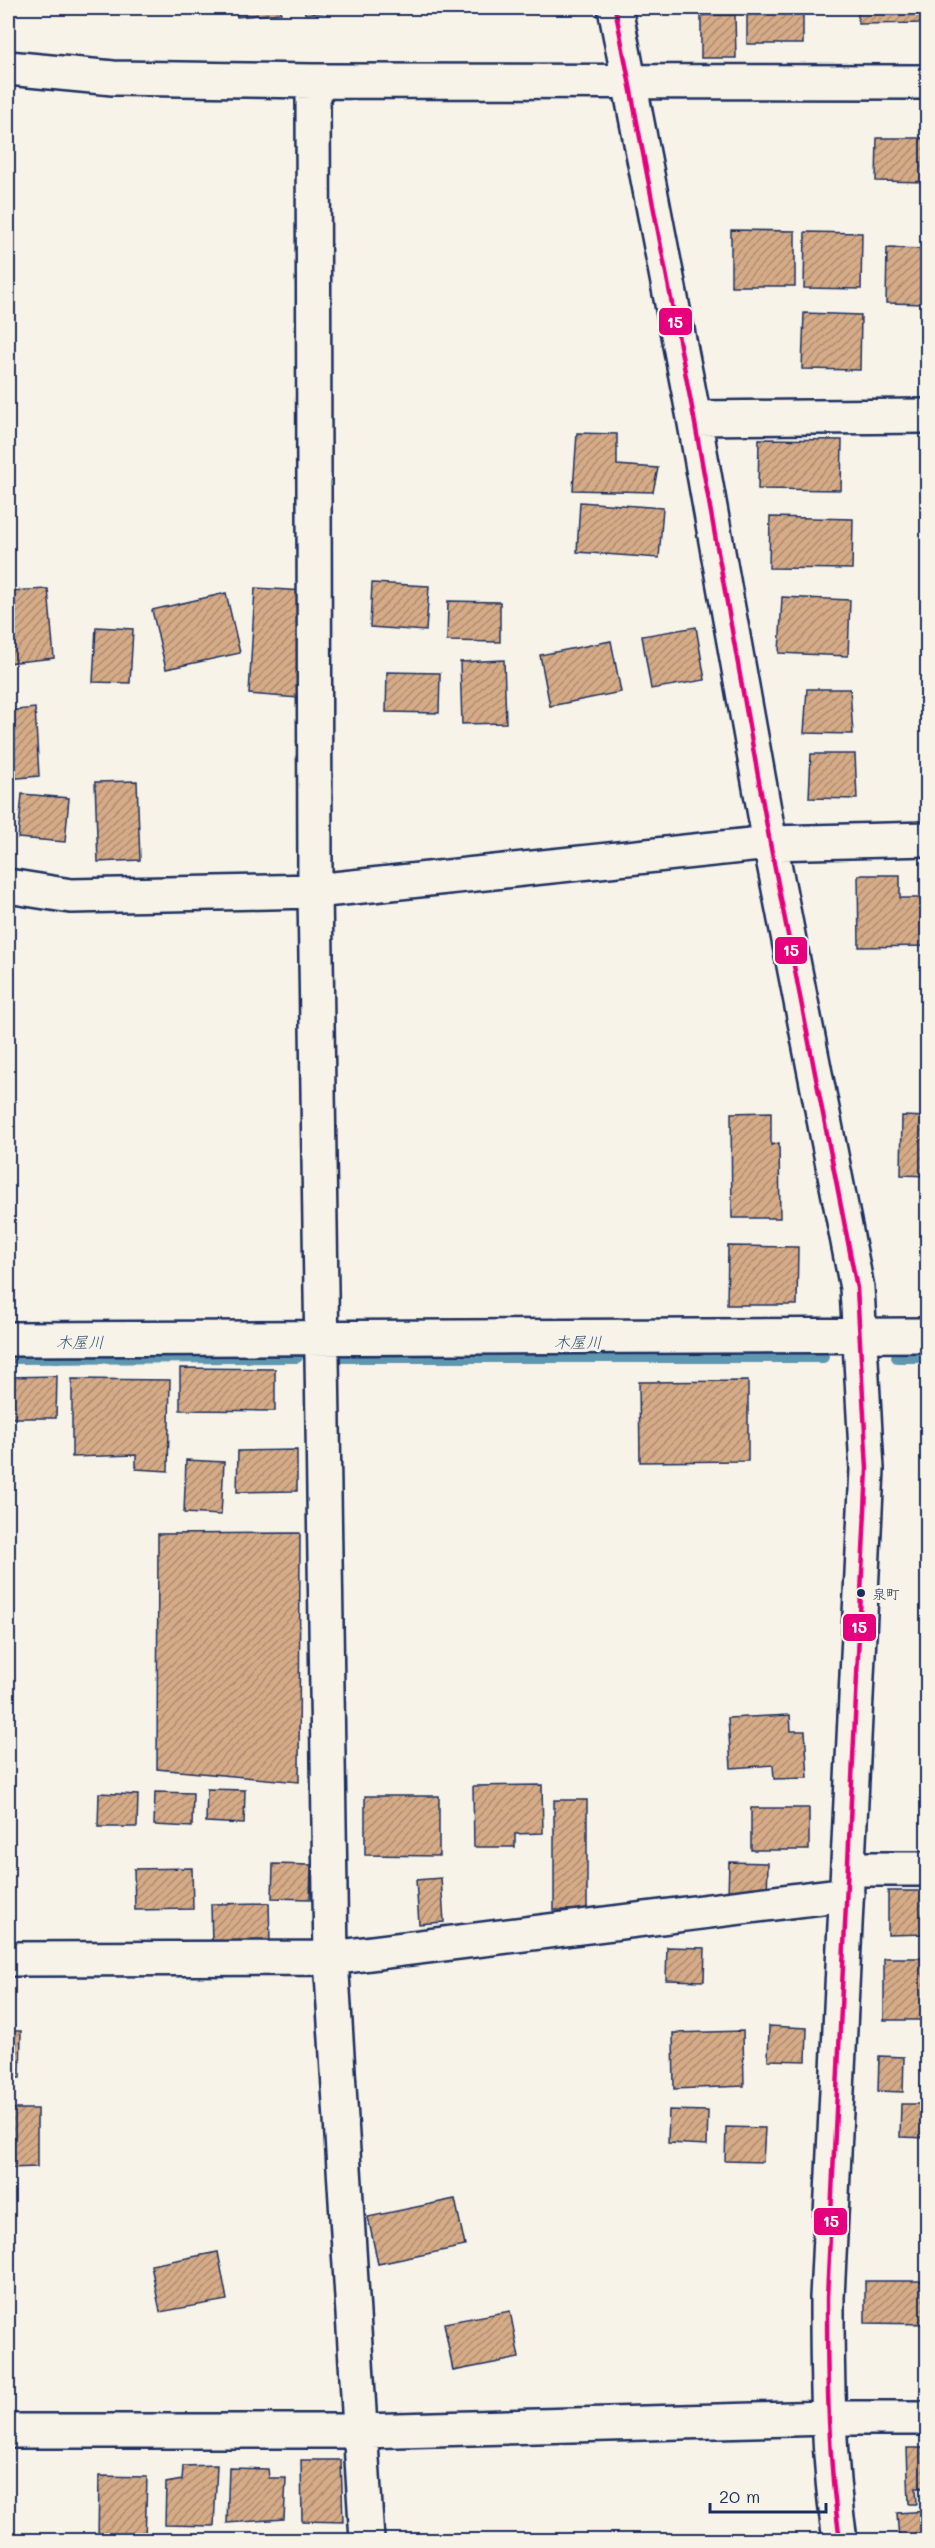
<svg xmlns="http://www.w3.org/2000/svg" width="935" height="2548" font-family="Mali,'Klee One',sans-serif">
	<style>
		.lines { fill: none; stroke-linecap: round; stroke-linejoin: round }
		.stream { stroke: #5f97b0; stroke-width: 12 }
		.building { fill: url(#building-hatch); stroke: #1b2f5e; stroke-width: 1.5 }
		.minor-casing { stroke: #1b2f5e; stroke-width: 38 }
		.minor { stroke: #f7f3e8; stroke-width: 33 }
		.bus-1-casing { stroke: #f7f3e8; stroke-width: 9 }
		.bus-1 { stroke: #e5007d; stroke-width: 4.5 }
		.bus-dot { fill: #1b2f5e; stroke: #f7f3e8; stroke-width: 2 }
		.labels { text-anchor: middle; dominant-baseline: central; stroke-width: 6; stroke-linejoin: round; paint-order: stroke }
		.bus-label { font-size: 14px; fill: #1b2f5e; stroke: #f7f3e8; text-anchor: start }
		.water-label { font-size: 16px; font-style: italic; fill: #325279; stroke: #f7f3e8 }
		.line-badge { stroke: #f7f3e8; stroke-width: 2 }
		.badge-label { font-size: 16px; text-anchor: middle; font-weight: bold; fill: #fff }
	</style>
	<defs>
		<pattern id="building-hatch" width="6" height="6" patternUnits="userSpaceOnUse" patternTransform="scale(1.5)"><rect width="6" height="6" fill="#d6ab87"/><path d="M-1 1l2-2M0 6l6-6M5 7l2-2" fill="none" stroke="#ad8c72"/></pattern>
	</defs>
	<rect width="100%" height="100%" fill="#f7f3e8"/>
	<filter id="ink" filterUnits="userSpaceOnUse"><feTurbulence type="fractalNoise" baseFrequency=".0167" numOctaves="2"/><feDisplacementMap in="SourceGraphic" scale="12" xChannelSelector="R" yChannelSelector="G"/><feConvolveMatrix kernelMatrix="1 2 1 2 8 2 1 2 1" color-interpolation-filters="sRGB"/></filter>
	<g filter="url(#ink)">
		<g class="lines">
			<!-- stream -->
			<path class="stream" d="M 332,1357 L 823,1357
				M 897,1357 L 928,1357
				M 8,1358 L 297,1357"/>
		</g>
		<!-- building -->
		<path class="building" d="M 236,8 L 281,8 L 281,13 L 237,17 Z
			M 304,8 L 365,8 L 365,9 L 305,14 Z
			M 747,8 L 803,8 L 803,44 L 747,44 Z
			M 858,8 L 928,8 L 928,23 L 858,24 Z
			M 701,15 L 735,15 L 736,58 L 701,58 Z
			M 877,138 L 928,138 L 928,182 L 876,181 Z
			M 731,230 L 795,231 L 795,286 L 731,286 Z
			M 805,232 L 862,233 L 861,289 L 804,288 Z
			M 887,248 L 928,249 L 928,304 L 886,303 Z
			M 804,313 L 861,315 L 860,370 L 802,369 Z
			M 577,433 L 617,434 L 617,465 L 658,468 L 653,492 L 573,490 Z
			M 759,439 L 842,440 L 841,490 L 758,489 Z
			M 580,502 L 663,508 L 659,558 L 577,552 Z
			M 770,517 L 853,519 L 852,569 L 769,568 Z
			M 372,583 L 429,586 L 426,631 L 370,627 Z
			M 255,588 L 305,591 L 298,698 L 249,694 Z
			M 48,589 L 54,658 L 8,663 L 8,591 Z
			M 226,593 L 240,653 L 166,669 L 152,610 Z
			M 782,597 L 850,600 L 848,656 L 779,653 Z
			M 448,601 L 500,602 L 500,642 L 447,641 Z
			M 96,627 L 133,629 L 130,683 L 93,682 Z
			M 696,627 L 705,680 L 651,689 L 642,636 Z
			M 611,641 L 621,692 L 550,706 L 540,655 Z
			M 504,660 L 506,723 L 462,724 L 460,662 Z
			M 387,672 L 440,673 L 439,713 L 386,712 Z
			M 807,689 L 850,689 L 853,734 L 804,733 Z
			M 35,708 L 39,776 L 8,779 L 8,711 Z
			M 811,754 L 855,754 L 857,799 L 809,798 Z
			M 137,781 L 140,860 L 98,862 L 95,782 Z
			M 22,794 L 69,798 L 65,842 L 18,838 Z
			M 858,875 L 900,875 L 900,898 L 928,898 L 928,946 L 859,947 Z
			M 771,1112 L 771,1145 L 779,1143 L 780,1218 L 732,1218 L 731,1113 Z
			M 902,1116 L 928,1117 L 928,1176 L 901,1175 Z
			M 728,1246 L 798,1247 L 797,1305 L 727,1305 Z
			M 180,1368 L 275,1369 L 275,1411 L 180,1410 Z
			M 57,1376 L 56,1418 L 8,1418 L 8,1377 Z
			M 72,1379 L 170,1380 L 168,1471 L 136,1469 L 136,1455 L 72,1457 Z
			M 748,1381 L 748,1461 L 640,1462 L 639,1382 Z
			M 297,1450 L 297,1491 L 237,1492 L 238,1451 Z
			M 186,1460 L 224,1462 L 221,1515 L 184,1513 Z
			M 300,1533 L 299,1782 L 157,1769 L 158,1534 Z
			M 790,1715 L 791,1731 L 805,1731 L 808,1778 L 774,1779 L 773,1765 L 731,1768 L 728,1718 Z
			M 542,1785 L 543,1833 L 515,1834 L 515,1847 L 474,1847 L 473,1786 Z
			M 207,1789 L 245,1790 L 244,1824 L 206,1822 Z
			M 155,1792 L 193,1793 L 192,1827 L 154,1825 Z
			M 99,1793 L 138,1795 L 137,1827 L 98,1827 Z
			M 365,1796 L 439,1796 L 439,1856 L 365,1855 Z
			M 554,1800 L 587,1800 L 587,1910 L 554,1910 Z
			M 751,1808 L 809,1808 L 809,1850 L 751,1850 Z
			M 729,1862 L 768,1863 L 767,1896 L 728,1895 Z
			M 273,1864 L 311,1865 L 310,1899 L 272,1898 Z
			M 192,1868 L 193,1909 L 135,1910 L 134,1869 Z
			M 441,1878 L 444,1922 L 419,1924 L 416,1880 Z
			M 888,1891 L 928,1891 L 928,1934 L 888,1935 Z
			M 269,1903 L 270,1944 L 212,1945 L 211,1904 Z
			M 667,1947 L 705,1948 L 704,1981 L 666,1980 Z
			M 884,1958 L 928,1958 L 928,2020 L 884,2020 Z
			M 769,2026 L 807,2028 L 806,2061 L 768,2060 Z
			M 8,2031 L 21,2031 L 20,2078 L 8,2078 Z
			M 743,2031 L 744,2086 L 674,2089 L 673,2033 Z
			M 879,2056 L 904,2057 L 903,2092 L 878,2091 Z
			M 901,2104 L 928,2104 L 928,2138 L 900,2137 Z
			M 8,2109 L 37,2109 L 37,2167 L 8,2168 Z
			M 669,2110 L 708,2111 L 707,2145 L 668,2143 Z
			M 726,2127 L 765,2128 L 763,2162 L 725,2161 Z
			M 455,2199 L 465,2246 L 378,2264 L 368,2217 Z
			M 218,2252 L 227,2300 L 160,2312 L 151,2265 Z
			M 865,2281 L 928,2281 L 928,2324 L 865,2323 Z
			M 510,2311 L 519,2358 L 453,2371 L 444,2323 Z
			M 907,2448 L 928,2448 L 928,2488 L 916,2488 L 917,2504 L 909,2504 Z
			M 301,2460 L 341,2460 L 343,2522 L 302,2521 Z
			M 217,2465 L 214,2526 L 165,2525 L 166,2483 L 182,2480 L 183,2466 Z
			M 229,2468 L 268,2469 L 269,2478 L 286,2478 L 284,2519 L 227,2523 Z
			M 99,2476 L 147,2477 L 145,2540 L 98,2540 Z
			M 928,2511 L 928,2540 L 899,2540 L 897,2513 Z"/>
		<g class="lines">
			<defs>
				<path id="minor" d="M 615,8 L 694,418 L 770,843 L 857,1288 L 867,1469 L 827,2298 C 827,2379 828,2460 840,2540
					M 8,68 L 113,78 L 313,81 L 928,82
					M 313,81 L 315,891 L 331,1958 L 367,2540
					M 694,418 L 928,416
					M 8,886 L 71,896 L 315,891 L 770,843 L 928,839
					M 8,1339 L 928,1335
					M 848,1869 L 928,1869
					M 8,1959 L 331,1958 L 847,1894
					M 8,2431 L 361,2431 L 828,2418 L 928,2418"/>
			</defs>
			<!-- minor casing -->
			<use href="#minor" class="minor-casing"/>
			<!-- minor -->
			<use href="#minor" class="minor"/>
			<defs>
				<path id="bus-1" d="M 615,8 L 694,418 L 770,843 L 857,1288 L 867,1469 L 827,2298 C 827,2379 828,2460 840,2540"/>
			</defs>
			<!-- bus-1 casing -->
			<use href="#bus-1" class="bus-1-casing"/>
			<!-- bus-1 -->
			<use href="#bus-1" class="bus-1"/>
		</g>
	</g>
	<!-- markers -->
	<circle class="bus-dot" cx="861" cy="1593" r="5"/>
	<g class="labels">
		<!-- bus labels -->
		<g class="bus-label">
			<text x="872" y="1593">泉町</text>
		</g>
		<!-- water labels -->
		<g class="water-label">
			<text x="80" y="1341">木屋川</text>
			<text x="578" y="1341">木屋川</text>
		</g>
	</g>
	<g class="line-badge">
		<rect x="658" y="307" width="35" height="29" rx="6" fill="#e5007d"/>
		<rect x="774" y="936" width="34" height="29" rx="6" fill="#e5007d"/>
		<rect x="842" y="1613" width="35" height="29" rx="6" fill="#e5007d"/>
		<rect x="813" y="2207" width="35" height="29" rx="6" fill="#e5007d"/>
	</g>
	<g class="badge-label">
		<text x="675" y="328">15</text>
		<text x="791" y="956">15</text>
		<text x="859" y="1633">15</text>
		<text x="831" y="2227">15</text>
	</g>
	<!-- margin -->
	<rect width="935" height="2548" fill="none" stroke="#f7f3e8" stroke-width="30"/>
	<rect x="15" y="15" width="905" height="2518" fill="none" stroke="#1b2f5e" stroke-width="2" filter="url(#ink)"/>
	<!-- scale -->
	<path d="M710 2503v9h116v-9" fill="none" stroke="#1b2f5e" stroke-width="3"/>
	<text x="719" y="2503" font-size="18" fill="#1b2f5e" stroke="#f7f3e8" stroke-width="4.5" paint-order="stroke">20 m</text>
</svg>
